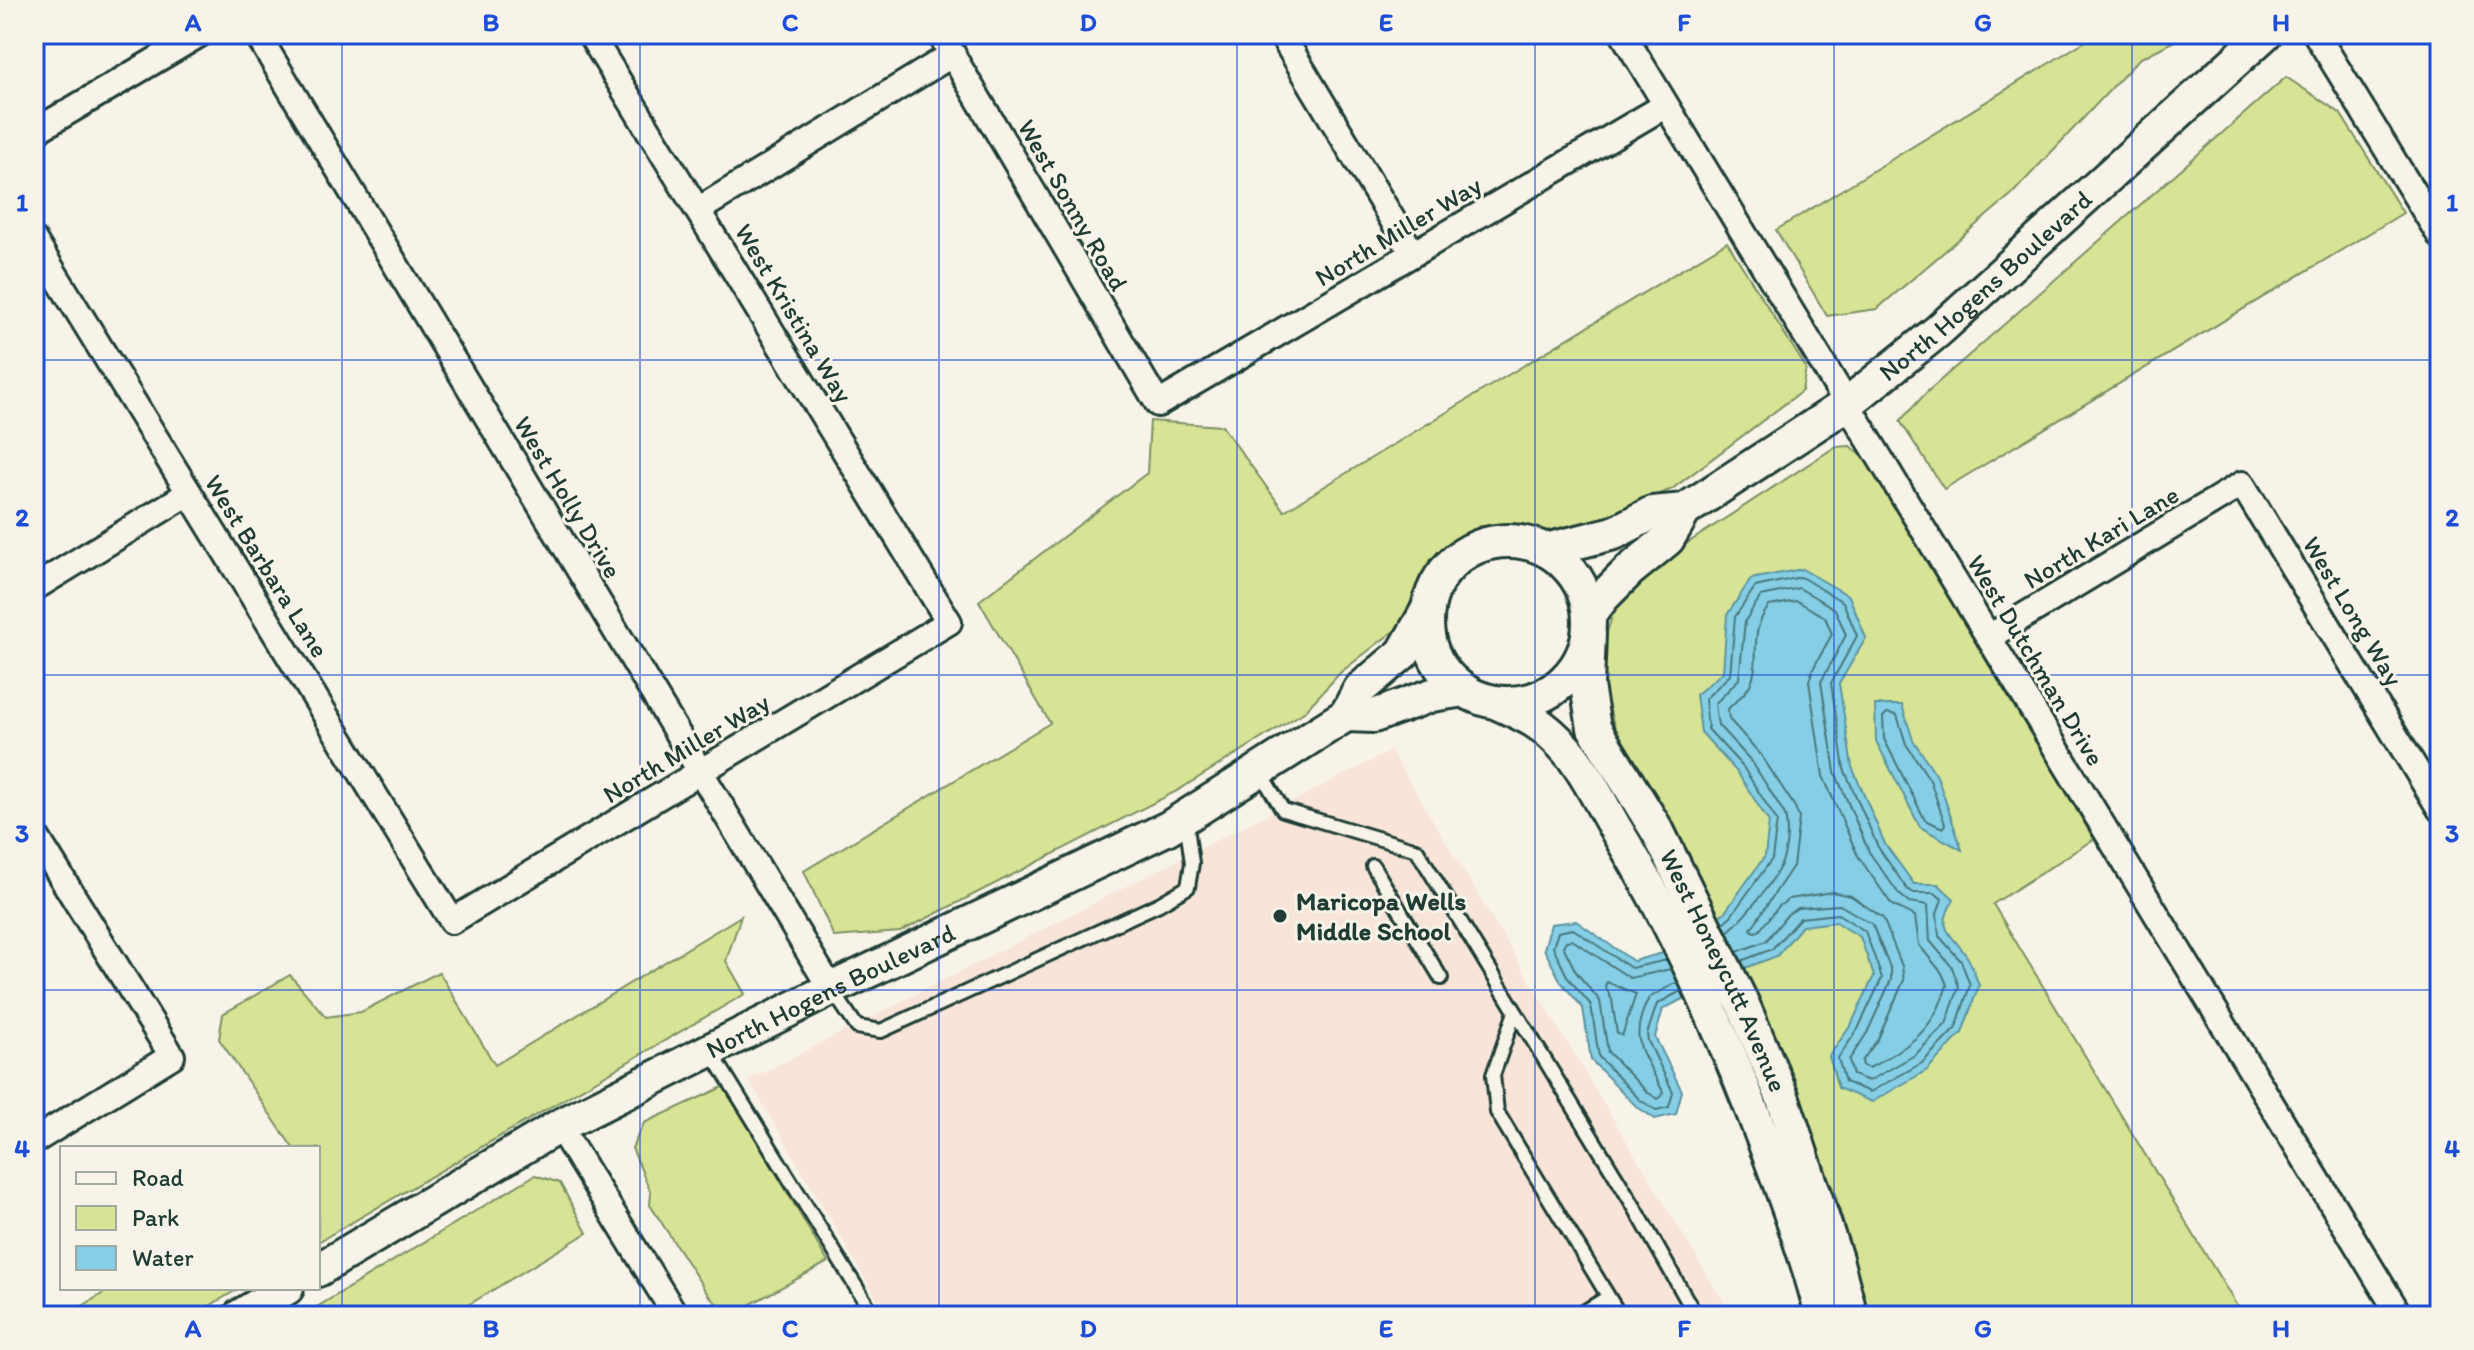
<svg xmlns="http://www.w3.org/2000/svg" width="2474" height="1350" font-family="Itim,sans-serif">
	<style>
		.built { fill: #f8e4d9 }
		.green { fill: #d7e395; stroke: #7b9064; stroke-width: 2 }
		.water { fill: #85cee6; stroke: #5c949f; stroke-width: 2 }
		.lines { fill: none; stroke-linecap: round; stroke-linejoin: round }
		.shore { stroke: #48777b; stroke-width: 2 }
		.lane-casing { stroke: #1f3d34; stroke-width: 18 }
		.street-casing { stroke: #1f3d34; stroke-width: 30 }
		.secondary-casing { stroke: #1f3d34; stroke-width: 38 }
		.lane { stroke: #f7f3e8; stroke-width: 12 }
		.street { stroke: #f7f3e8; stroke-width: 24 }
		.secondary { stroke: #f7f3e8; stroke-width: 32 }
		.grid { fill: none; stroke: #1d4ed8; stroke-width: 2; stroke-opacity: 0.55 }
		.poi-dot { fill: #1f3d34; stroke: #f7f3e8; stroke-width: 3 }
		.labels { text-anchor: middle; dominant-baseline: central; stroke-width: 6; stroke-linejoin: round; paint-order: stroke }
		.street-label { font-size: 26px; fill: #1f3d34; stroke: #f7f3e8 }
		.poi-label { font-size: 26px; font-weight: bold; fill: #1f3d34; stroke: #f7f3e8; text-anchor: start }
		.neatline { fill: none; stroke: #1d4ed8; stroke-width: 3 }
		.grid-label { font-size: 26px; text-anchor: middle; font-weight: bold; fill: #1d4ed8 }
	</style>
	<rect width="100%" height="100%" fill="#f7f3e8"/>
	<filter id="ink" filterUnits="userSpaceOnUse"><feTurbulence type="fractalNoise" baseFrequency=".0125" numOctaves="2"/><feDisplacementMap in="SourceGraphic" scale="16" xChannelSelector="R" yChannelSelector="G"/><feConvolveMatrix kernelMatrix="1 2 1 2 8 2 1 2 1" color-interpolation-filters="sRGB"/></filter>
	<g filter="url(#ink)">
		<!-- built -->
		<path class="built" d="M 1391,751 L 1732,1316 L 887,1316 L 749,1080 Z"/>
		<!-- green -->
		<path class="green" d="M 2097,34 L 2188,34 L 2139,59 L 2011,195 L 1877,309 L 1827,316 L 1776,230 Z
			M 2286,77 L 2340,113 L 2403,213 L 1944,489 L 1900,421 L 1927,392 Z
			M 1727,242 L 1806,368 L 1802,391 L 1672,489 L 1568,532 L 1479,526 L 1418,582 L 1403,624 L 1341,672 L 1304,712 L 1177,791 L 900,932 L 834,937 L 804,871 L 1050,723 L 979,601 L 1147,473 L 1150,421 L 1222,426 L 1284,511 Z
			M 1850,446 L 1869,460 L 2094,839 L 1993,904 L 2243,1316 L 1868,1316 L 1835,1193 L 1705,888 L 1618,739 L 1600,676 L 1602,648 L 1614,610 L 1646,570 L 1835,447 Z
			M 741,916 L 726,961 L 745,994 L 318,1242 L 318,1148 L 293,1148 L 219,1039 L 223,1014 L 290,975 L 326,1017 L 361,1012 L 439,972 L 495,1065 Z
			M 725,1086 L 828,1262 L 729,1316 L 709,1296 L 650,1205 L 651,1193 L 632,1148 L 644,1123 Z
			M 535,1175 L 560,1183 L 587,1233 L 450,1316 L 302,1316 Z
			M 112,1288 L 240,1288 L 192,1316 L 66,1316 Z"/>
		<!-- water -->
		<path class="water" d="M 1802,569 L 1849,596 L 1866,638 L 1839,684 L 1852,767 L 1885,844 L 1914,884 L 1938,884 L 1954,899 C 1936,929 1949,931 1966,955 C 1972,963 1975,976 1979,985 L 1962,1033 L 1927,1070 L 1872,1102 L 1838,1088 L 1829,1056 L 1851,1025 L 1874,976 L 1860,937 L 1836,922 L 1802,926 L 1777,956 L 1745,968 L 1663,1009 L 1655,1037 L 1682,1091 L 1676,1114 L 1655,1119 L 1636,1106 L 1591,1060 L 1583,1008 L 1561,982 L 1544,949 L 1551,924 L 1576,921 L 1633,961 L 1663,953 L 1725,912 L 1765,856 L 1769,822 L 1737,772 L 1701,732 L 1696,695 L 1723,672 L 1727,615 L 1751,579 Z
			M 1875,705 L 1902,705 L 1913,740 L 1937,776 L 1962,850 L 1920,827 L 1876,741 Z"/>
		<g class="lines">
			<!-- shore -->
			<path class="shore" d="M 1797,601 L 1825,617 L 1832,634 L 1813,669 L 1809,681 L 1823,776 L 1858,856 L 1892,905 L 1915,916 L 1919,945 L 1942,973 L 1947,985 C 1934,1031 1909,1047 1869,1068 L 1863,1066 L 1862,1061 L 1878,1039 L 1904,980 L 1902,966 L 1883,918 L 1851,896 L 1832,892 L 1789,899 L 1779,906 L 1759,931 L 1754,932 L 1751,929 L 1793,866 L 1799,818 L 1795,807 L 1761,755 L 1729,719 L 1728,709 C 1735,701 1745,695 1750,685 C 1763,658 1746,637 1769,606 Z
				M 1887,713 L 1897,715 L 1906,744 L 1930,780 L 1945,824 L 1943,828 L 1925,820 L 1884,739 L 1883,717 Z
				M 1723,923 L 1731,916 L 1772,859 L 1777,821 L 1743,767 L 1708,729 L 1705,699 L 1730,675 L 1735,617 L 1755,587 L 1801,577 L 1843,602 L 1857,636 L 1831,683 L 1844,769 L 1878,847 L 1907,889 L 1914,893 L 1935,893 L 1942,899 L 1937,914 L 1939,936 L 1961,961 L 1970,985 L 1956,1028 L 1922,1063 L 1870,1092 L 1845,1082 L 1838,1058 L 1858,1029 L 1882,978 L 1865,931 L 1838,914 L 1800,918 L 1772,949 L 1741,961
				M 1727,932 C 1742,921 1775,880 1782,862 C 1787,850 1789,825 1784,813 L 1752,762 L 1718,725 L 1715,704 L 1739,679 L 1745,621 L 1761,596 L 1799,588 L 1835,609 L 1846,635 L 1821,682 L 1835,772 L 1869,852 L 1899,894 L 1909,902 L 1928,905 L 1930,941 L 1952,967 L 1959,987 L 1946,1024 L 1915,1055 L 1869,1081 L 1853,1075 L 1849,1060 L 1867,1033 L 1891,980 L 1891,970 L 1872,924 L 1840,905 L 1798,908 L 1788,914 L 1766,941 L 1737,952
				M 1667,960 L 1631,968 L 1573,929 L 1558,932 L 1553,947 L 1568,978 L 1591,1005 L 1599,1057 L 1640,1100 L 1656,1110 L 1669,1107 L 1673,1092 L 1648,1041 L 1647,1034 L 1657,1004 L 1681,991
				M 1671,969 L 1630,978 L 1572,940 L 1566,941 L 1563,946 L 1576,972 L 1600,1001 L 1608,1052 L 1647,1092 L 1658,1099 L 1661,1097 L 1663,1092 C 1645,1053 1626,1042 1649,998 L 1677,982
				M 1607,982 L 1636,994 L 1622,1036 L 1617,1033 L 1612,1000 L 1605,986 Z"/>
			<defs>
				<path id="lane" d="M 1260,772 L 1283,810 L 1417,850 L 1635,1208 L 1696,1316
					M 1373,866 L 1441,978
					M 833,991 L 857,1027 L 881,1031 L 1159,904 L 1188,887 L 1192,863 L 1186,820
					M 1515,1012 L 1493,1075 L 1497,1112 L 1620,1316
					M 710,1050 L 874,1316
					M 1577,1316 L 1608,1297"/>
				<path id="street" d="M 257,34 L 831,989
					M 940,34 L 1158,404 L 1666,105
					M 1281,34 L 1413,254
					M 1623,34 L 2400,1316
					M 2316,34 L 2440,236
					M 34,132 L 200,34
					M 698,210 L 953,54
					M 34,240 L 452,921 L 949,622 L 590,34
					M 34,588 L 189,493
					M 1989,637 L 2242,484 L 2440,809
					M 34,833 L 172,1056 L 34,1141
					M 559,1126 L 676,1316"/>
				<g id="secondary">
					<circle cx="1508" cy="622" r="81"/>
					<path id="s1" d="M 1546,550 L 1614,533 L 1652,513 L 1685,510 L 1847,404 L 1938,331 L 2265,34"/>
					<path d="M 1589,615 L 1604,596 L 1630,570 L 1668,539 L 1685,510"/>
					<path id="s2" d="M 1589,634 L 1587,686 L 1594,728 L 1658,832 L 1743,1005 L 1782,1096 L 1836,1259 L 1851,1316"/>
					<path d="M 1495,702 C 1526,716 1542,722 1565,748 C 1584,768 1602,806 1617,831 C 1680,935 1729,1046 1771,1160 C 1790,1212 1809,1263 1822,1316"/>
					<path d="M 1346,715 L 1374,716 L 1432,695 L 1464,690"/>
					<path id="s3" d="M 318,1270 L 559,1126 L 831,989 L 1168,828 L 1346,715 L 1360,689 L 1403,653 L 1428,609"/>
					<path d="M 240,1316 L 287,1288"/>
				</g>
			</defs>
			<!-- lane casing -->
			<use href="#lane" class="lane-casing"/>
			<!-- street casing -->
			<use href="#street" class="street-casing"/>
			<!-- secondary casing -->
			<use href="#secondary" class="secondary-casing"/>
			<!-- lane -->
			<use href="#lane" class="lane"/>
			<!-- street -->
			<use href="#street" class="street"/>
			<!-- secondary -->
			<use href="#secondary" class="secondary"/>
		</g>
	</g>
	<!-- grid -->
	<path class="grid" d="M 342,34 L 342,1316M 640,34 L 640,1316M 939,34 L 939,1316M 1237,34 L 1237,1316M 1535,34 L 1535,1316M 1834,34 L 1834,1316M 2132,34 L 2132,1316M 34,360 L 2440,360M 34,675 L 2440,675M 34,990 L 2440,990"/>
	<!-- markers -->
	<circle class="poi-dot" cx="1280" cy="916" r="8"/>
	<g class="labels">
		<!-- street labels -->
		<g class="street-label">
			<text transform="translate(1073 205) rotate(60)">West Sonny Road</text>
			<text transform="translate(1398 231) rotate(-31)">North Miller Way</text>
			<text stroke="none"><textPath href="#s1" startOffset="522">North Hogens Boulevard</textPath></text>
			<text transform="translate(794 313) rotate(59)">West Kristina Way</text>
			<text transform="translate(568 497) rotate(59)">West Holly Drive</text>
			<text transform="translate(2101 537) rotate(-31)">North Kari Lane</text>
			<text transform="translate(267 566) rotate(58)">West Barbara Lane</text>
			<text transform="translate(2353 611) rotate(59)">West Long Way</text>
			<text transform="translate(2036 660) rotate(59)">West Dutchman Drive</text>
			<text transform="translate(686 748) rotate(-31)">North Miller Way</text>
			<text stroke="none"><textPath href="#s2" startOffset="370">West Honeycutt Avenue</textPath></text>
			<text stroke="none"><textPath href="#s3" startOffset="584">North Hogens Boulevard</textPath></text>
		</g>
		<!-- poi labels -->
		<g class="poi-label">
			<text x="1296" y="901">Maricopa Wells<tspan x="1296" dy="30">Middle School</tspan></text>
		</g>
	</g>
	<!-- margin -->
	<rect width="2474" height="1350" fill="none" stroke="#f7f3e8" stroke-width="88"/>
	<!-- legend -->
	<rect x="60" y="1146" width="260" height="144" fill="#f7f3e8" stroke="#a1aaa0" stroke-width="2"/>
	<rect x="76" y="1172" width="40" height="12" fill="#f7f3e8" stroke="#a1aaa0" stroke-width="2"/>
	<text x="132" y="1186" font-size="24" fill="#1f3d34">Road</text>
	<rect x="76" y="1206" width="40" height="24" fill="#d7e395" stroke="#a1aaa0" stroke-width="2"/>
	<text x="132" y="1226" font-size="24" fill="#1f3d34">Park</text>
	<rect x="76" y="1246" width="40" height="24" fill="#85cee6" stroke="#a1aaa0" stroke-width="2"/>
	<text x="132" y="1266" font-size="24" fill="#1f3d34">Water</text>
	<rect x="44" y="44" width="2386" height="1262" class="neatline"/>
	<g class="grid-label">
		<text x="193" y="31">A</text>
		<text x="491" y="31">B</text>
		<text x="790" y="31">C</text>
		<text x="1088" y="31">D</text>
		<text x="1386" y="31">E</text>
		<text x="1684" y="31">F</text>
		<text x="1983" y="31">G</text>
		<text x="2281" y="31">H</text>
		<text x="22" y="211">1</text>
		<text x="2452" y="211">1</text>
		<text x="22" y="526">2</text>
		<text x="2452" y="526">2</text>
		<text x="22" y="842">3</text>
		<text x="2452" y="842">3</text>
		<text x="22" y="1157">4</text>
		<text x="2452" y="1157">4</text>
		<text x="193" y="1337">A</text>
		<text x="491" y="1337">B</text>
		<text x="790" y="1337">C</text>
		<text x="1088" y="1337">D</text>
		<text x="1386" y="1337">E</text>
		<text x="1684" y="1337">F</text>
		<text x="1983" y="1337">G</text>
		<text x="2281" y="1337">H</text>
	</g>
</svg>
